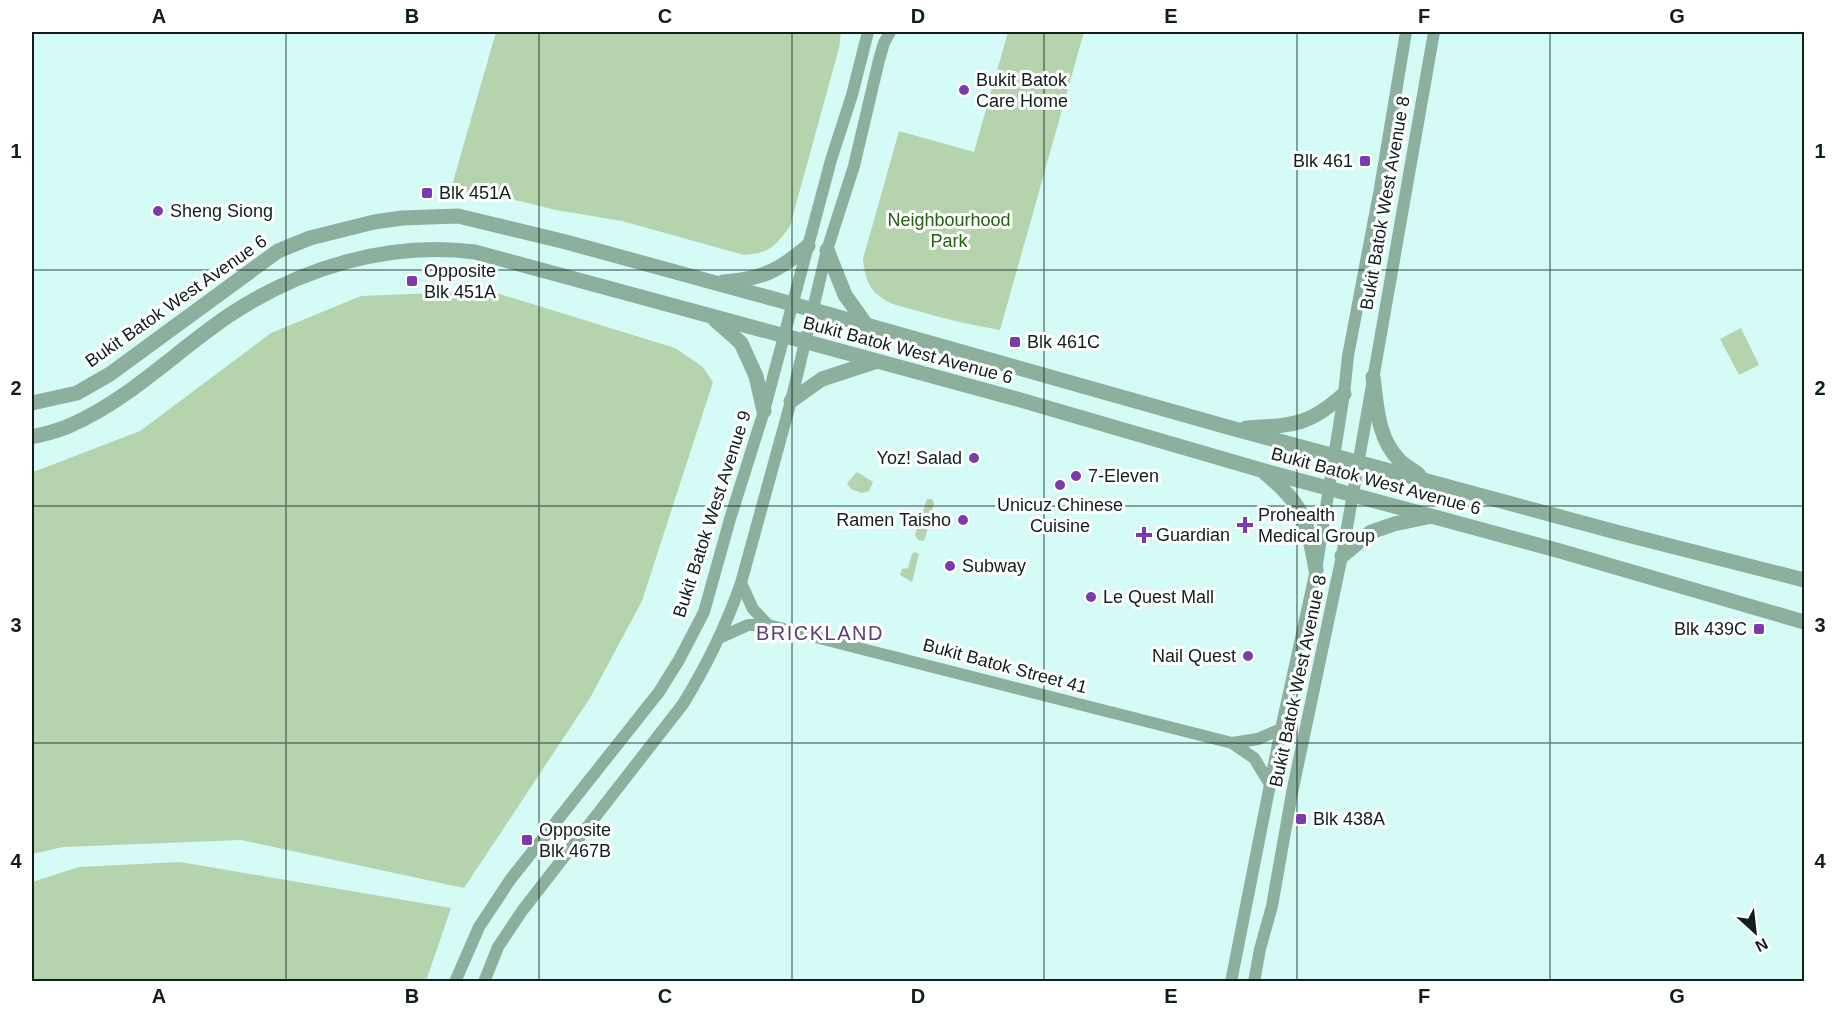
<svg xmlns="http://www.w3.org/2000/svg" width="1836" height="1013" font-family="Helvetica,sans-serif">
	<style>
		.green { fill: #b5d4ae }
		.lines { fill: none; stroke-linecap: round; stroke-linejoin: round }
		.minor { stroke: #8db09e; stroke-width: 12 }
		.tertiary { stroke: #8db09e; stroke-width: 15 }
		.grid { fill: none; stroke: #101e1d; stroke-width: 1.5; stroke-opacity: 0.55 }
		.poi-dot { fill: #7b3aae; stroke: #fff; stroke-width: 2 }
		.labels { text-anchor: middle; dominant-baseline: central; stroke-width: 6; stroke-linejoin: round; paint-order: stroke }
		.poi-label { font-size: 18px; fill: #101e1d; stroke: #fff; text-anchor: start }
		.street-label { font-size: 18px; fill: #101e1d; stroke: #fff }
		.park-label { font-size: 18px; fill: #22610d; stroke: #fff }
		.neighbourhood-label { font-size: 20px; letter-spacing: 1.5px; fill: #5d3e79; stroke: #fff }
		.neatline { fill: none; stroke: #101e1d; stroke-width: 2 }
		.grid-label { font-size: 20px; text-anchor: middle; font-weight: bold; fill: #101e1d }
	</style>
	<rect width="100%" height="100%" fill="#d5fbf6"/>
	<!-- green -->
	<path class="green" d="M 496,32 L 841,32 L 839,48 L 790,226 C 775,247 770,253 744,255 L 622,221 L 556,210 L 507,198 L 451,189 Z
		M 1008,32 L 1084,32 L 1000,330 C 972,325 945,319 918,311 C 904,307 890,305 879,296 C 867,287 864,272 863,259 L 899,131 L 974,152 Z
		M 490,291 L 675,348 L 703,367 L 713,382 L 642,601 L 590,698 L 464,888 L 241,840 L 63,847 L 32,854 L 32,471 L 36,471 L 140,431 L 271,333 L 361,296 Z
		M 1741,328 L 1759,365 L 1739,375 L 1720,339 Z
		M 857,472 L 873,482 L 869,491 L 862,493 L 851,489 L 847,483 Z
		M 927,499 L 932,499 L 934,503 L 925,539 L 923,541 L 918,540 L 915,535 Z
		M 915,552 L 919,554 L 912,582 L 900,575 L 902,569 L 908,568 L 912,554 Z
		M 180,862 L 451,908 L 426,981 L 32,981 L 32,882 L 79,867 Z"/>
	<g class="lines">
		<!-- minor -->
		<path class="minor" d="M 741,583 L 753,609 L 768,625
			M 719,638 L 748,625 L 768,625 L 1232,743 L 1254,758 L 1270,784
			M 1232,743 L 1258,739 L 1281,729
			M 455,982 L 479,927 L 510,880 L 659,692 L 679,660 L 704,612 L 730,519 L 764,411 L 831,160 L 852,95 L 868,32
			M 484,982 L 498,947 L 522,911 L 683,704 C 707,665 726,626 741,583 L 791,401 L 827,250 L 854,166 L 879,60 L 884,43 L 890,32
			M 1231,982 L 1281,729 L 1316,570 L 1344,394 L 1348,356 L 1380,188 L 1406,32
			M 1254,982 L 1260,949 L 1272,906 L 1292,793 L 1342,556 L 1434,32"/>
		<!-- tertiary -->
		<path class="tertiary" d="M 827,250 L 845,295 L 867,326
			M 723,282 C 761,279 779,271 808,246
			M 715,320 L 741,343 L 756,376 L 764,411
			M 1373,377 C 1377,406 1377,438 1400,461 C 1405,466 1413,470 1419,475
			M 791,401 L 822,379 L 874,362
			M 32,403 L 77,393 L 110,374 L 278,251 L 310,238 L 374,222 L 402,218 L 458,216 L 566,242 L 778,300 L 1231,428 L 1616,532 L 1804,580
			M 1246,428 C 1292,425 1307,427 1344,394
			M 32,437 C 44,434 59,431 71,425 C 130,399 175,352 228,316 C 300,268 388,241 475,252 L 1017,399 L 1261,470 L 1560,551 L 1804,622
			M 1266,474 C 1305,506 1307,522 1316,570
			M 1342,556 L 1371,532 L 1394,524 L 1427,517"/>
	</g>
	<!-- grid -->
	<path class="grid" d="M 286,32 L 286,982M 539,32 L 539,982M 792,32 L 792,982M 1044,32 L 1044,982M 1297,32 L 1297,982M 1550,32 L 1550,982M 32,270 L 1804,270M 32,506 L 1804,506M 32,743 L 1804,743"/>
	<!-- markers -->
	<g class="poi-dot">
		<circle cx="964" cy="90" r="6"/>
		<rect x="1359" y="155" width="12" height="12" rx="3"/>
		<rect x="421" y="187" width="12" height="12" rx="3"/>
		<circle cx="158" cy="211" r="6"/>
		<rect x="406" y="275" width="12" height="12" rx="3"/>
		<rect x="1009" y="336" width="12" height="12" rx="3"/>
		<circle cx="974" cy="458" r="6"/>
		<circle cx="1076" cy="476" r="6"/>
		<circle cx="1060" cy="485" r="6"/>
		<circle cx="963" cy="520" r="6"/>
		<path d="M1242 516h6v6h6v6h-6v6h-6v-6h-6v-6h6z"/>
		<path d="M1141 526h6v6h6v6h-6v6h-6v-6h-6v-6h6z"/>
		<circle cx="950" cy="566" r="6"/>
		<circle cx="1091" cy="597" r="6"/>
		<rect x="1753" y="623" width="12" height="12" rx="3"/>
		<circle cx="1248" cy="656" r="6"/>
		<rect x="1295" y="813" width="12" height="12" rx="3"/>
		<rect x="521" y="834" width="12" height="12" rx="3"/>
	</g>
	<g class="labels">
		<!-- poi labels -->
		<g class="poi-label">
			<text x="976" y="80">Bukit Batok<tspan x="976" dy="21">Care Home</tspan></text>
			<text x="1353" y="161" text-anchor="end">Blk 461</text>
			<text x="439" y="193">Blk 451A</text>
			<text x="170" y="211">Sheng Siong</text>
			<text x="424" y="271">Opposite<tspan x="424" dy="21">Blk 451A</tspan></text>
			<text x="1027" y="342">Blk 461C</text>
			<text x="962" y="458" text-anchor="end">Yoz! Salad</text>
			<text x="1088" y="476">7-Eleven</text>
			<text x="1060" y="505" text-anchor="middle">Unicuz Chinese<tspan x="1060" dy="21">Cuisine</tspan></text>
			<text x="1258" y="515">Prohealth<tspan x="1258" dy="21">Medical Group</tspan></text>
			<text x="951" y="520" text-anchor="end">Ramen Taisho</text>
			<text x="1156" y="535">Guardian</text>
			<text x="962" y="566">Subway</text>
			<text x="1103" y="597">Le Quest Mall</text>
			<text x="1747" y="629" text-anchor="end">Blk 439C</text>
			<text x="1236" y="656" text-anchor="end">Nail Quest</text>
			<text x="1313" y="819">Blk 438A</text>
			<text x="539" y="830">Opposite<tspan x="539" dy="21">Blk 467B</tspan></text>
		</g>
		<!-- street labels -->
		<g class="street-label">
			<text transform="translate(1385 203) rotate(-80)">Bukit Batok West Avenue 8</text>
			<text transform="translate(176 301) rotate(-35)">Bukit Batok West Avenue 6</text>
			<text transform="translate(908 350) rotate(15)">Bukit Batok West Avenue 6</text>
			<text transform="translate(1376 481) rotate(15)">Bukit Batok West Avenue 6</text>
			<text transform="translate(712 514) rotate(-72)">Bukit Batok West Avenue 9</text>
			<text transform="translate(1005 666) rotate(15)">Bukit Batok Street 41</text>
			<text transform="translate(1298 681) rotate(-78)">Bukit Batok West Avenue 8</text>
		</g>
		<!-- park labels -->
		<g class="park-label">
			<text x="949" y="220">Neighbourhood<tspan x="949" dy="21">Park</tspan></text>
		</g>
		<!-- neighbourhood labels -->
		<g class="neighbourhood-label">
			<text x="820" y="633">BRICKLAND</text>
		</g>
	</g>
	<!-- border -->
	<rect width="1836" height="1013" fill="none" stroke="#ffffff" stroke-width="66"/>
	<!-- north arrow -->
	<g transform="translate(1755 932) rotate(153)" stroke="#ffffff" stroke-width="4.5" paint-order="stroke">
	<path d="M0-4.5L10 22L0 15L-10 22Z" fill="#101e1d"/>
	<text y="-9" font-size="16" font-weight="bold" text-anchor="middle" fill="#101e1d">N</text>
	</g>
	<rect x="33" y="33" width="1770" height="947" class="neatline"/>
	<g class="grid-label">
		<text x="159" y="23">A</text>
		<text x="412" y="23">B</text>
		<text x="665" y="23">C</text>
		<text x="918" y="23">D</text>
		<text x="1171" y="23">E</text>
		<text x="1424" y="23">F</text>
		<text x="1677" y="23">G</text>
		<text x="16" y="158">1</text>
		<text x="1820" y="158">1</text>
		<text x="16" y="395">2</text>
		<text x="1820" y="395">2</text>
		<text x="16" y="632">3</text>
		<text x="1820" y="632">3</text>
		<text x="16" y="868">4</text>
		<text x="1820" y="868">4</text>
		<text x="159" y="1003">A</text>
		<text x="412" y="1003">B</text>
		<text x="665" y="1003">C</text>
		<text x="918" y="1003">D</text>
		<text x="1171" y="1003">E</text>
		<text x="1424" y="1003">F</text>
		<text x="1677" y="1003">G</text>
	</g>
</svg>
